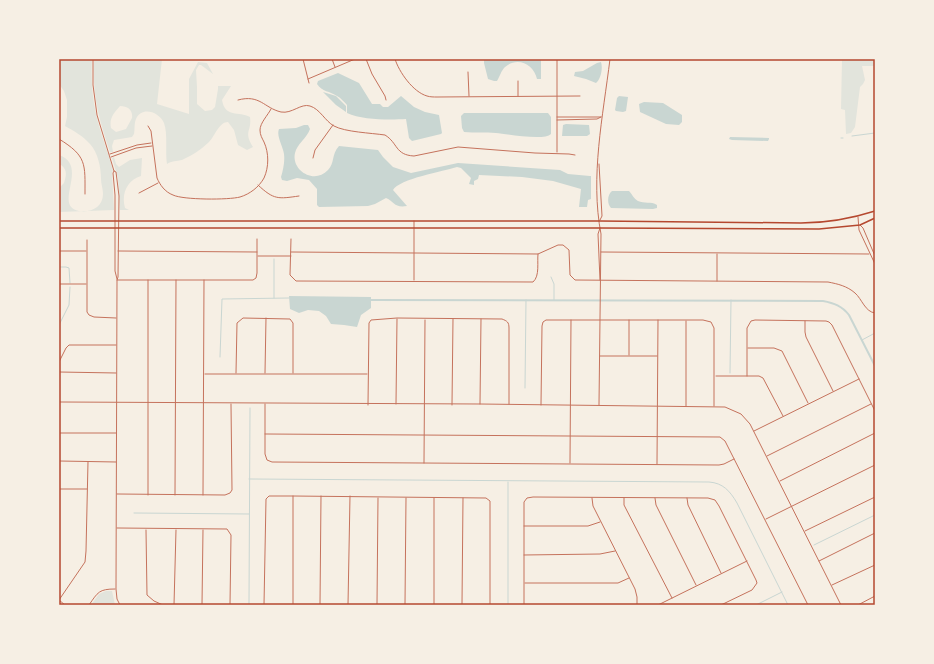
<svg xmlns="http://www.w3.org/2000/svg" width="934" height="664" font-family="'DM Sans',sans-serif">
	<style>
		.green { fill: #e2e4dc; fill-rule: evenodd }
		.water { fill: #c9d6d2 }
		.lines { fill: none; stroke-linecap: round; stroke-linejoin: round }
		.stream { stroke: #c9d6d2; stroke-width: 1 }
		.canal { stroke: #c9d6d2; stroke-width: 2 }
		.minor { stroke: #c5725c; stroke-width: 1 }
		.tertiary { stroke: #c5725c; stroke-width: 1 }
		.secondary { stroke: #b5482f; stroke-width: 1.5 }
		.neatline { fill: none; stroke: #b5482f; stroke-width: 1.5 }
	</style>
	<rect width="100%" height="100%" fill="#f6efe4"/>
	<!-- green -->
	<path class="green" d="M 59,59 L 92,59 C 91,78 92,96 96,114 C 100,133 108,151 113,170 L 112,173 L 114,210 L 59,212 L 59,188 L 64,183 C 66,176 68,170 61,165 L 59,165 L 59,155 C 90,166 52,206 79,211 C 91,213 103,207 103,194 C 103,189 101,184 101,179 C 101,167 98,153 90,144 C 83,136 74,131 65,126 L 67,117 L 67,100 L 64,91 L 59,84 Z
		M 94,59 L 141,59 L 142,60 L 144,59 L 162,59 L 157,104 L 189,114 L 189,79 L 198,62 L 207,63 L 213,74 L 201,65 L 199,65 L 196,70 L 197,87 L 197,104 L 205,111 L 212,110 L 215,107 L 218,89 L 218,86 L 231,86 L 222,100 C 225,118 239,111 250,117 C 252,132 243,131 253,147 L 247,150 L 238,145 L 234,130 L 228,122 C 219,122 215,136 209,142 C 202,149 191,156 182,160 C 177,161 171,161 167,164 C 165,152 168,134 164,123 C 159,112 142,106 136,119 C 134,123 135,130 134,134 L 132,137 L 114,140 L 112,146 L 113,152 L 110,152 C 99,119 92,95 94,59 ZM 120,106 C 128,106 133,110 132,118 L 126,129 L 116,132 L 111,128 C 109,118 114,113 120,106 Z
		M 842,59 L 875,59 L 875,66 L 862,66 L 865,80 L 863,84 L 860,87 L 855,127 L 851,133 L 846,134 L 845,110 L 841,109 Z
		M 114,157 L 116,164 L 119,167 L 130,160 L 142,158 L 141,176 C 127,180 121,194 125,208 L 129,210 L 120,210 L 118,178 L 112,158 Z
		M 106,591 L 112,591 L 115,605 L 91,605 L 99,594 Z"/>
	<!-- water -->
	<path class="water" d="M 484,59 L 541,59 L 541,79 L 537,79 C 534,65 518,56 505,67 C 501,71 500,76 497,81 L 494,81 L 488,79 L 484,63 Z
		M 597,63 L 601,62 C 603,68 601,79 596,83 L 586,79 L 574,76 L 575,72 L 583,71 Z
		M 338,73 L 359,83 L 372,104 L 380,104 L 383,107 L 388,107 L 401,96 L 414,107 L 425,112 L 439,115 L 442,133 L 441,134 L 412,141 L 409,138 L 406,119 C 389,120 362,120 347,113 L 347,105 C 344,102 341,98 337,96 C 330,91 322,92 317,84 L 318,81 Z
		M 323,92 L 336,96 L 346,106 L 346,112 L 336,105 Z
		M 619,96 L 628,97 L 626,111 L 623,112 L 616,111 L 615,110 L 617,98 Z
		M 644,102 L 663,103 L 682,115 L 682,122 L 679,125 L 666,124 L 640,112 L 639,104 Z
		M 464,113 L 548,113 L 551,117 L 551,134 C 544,141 507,134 496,133 C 485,132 475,133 464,132 L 462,128 L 461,116 Z
		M 304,125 L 308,125 L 310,129 C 307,138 297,144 295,153 C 291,170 314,185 328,170 C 335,163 331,155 339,146 L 378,150 L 383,157 L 393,167 L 411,173 L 458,163 L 560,170 L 568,174 L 590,176 L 591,176 L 591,199 L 588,200 L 587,207 L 579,207 L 581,189 L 553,181 L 522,177 L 479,175 L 478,179 L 474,181 L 474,185 L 469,184 L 471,178 L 461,168 L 457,167 C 444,171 399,179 393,190 L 407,206 C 394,208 395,202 386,198 L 375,204 L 368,206 L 319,207 L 317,205 L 317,189 L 309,180 L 297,178 L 287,181 L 282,180 L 281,177 C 283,170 285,162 284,154 C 283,146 276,136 279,129 L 296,128 Z
		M 563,125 L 566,124 L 589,125 L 590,134 L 587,136 L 562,136 Z
		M 730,137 L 769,138 L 769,139 L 768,141 L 732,140 L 729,139 Z
		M 612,191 L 629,191 C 632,194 634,199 638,201 C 644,204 651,201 657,205 L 657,208 L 653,209 L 611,208 C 607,204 607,195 612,191 Z
		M 289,296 L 371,297 L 371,308 L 361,315 L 357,327 L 344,325 L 331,324 L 326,316 L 319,311 L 308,310 L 299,313 L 290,309 Z"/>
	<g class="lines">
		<!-- stream -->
		<path class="stream" d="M 852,136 L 875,133
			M 841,138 L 843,138
			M 59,267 L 66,267 L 69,268 L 70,283
			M 551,277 L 554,284 L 554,300
			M 274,298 L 274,259
			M 59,325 L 69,305 L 70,287
			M 862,340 L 875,333
			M 220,357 L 222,299 L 289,298
			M 730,373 L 731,300
			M 525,388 L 526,300
			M 249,479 L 709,482 C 723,483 730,491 737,503 L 788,605
			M 134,513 L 249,514
			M 814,545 L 875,515
			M 249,605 L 250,408
			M 508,605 L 508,482
			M 756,605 L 782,592"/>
		<!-- canal -->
		<path class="canal" d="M 371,300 L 823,301 C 834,303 842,306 849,315 L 875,366"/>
		<!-- minor -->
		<path class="minor" d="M 303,59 L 309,83
			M 332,59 L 335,67
			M 366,59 L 372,74 L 385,96 L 386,100
			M 395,59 C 399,72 413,92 427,96 C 430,97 434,97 437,97 L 580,96
			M 468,72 L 469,96
			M 308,79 L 355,59
			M 518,81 L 518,96
			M 238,100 C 260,94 264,108 281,112 C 292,114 301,103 310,106 C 320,109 325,121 334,126 C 345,132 371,133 385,135 C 398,143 395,155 414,156 L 458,147 L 535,153 L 569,154 L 575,155
			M 557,117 L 601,117
			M 557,120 L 597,119 L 601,117
			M 148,126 L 151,131 L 157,178 C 160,185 165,192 173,195 C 183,200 229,200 240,197 C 250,194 259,187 264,178 C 269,167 269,153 264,142 C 262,138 260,135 260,130 C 260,123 268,115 271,109
			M 59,139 C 87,156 85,164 85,194
			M 557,152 L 557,59
			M 110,154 L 137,145 L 151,143
			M 111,157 L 136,148 L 152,146
			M 313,158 L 315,150 L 333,125
			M 258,185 C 274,200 278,199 299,196
			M 139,193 L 158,183
			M 291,239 L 290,275 L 296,281 L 533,282 C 540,276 537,262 538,254
			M 87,240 L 87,312 L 89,315 L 94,317 L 116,318
			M 59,251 L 86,251
			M 118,251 L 257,252
			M 291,252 L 538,254 L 558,245 L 563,245 L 569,250 L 570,275 L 575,280 L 828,282 C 838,284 847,286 855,293 C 862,299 865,312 875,313
			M 601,252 L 869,254
			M 258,256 L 291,256
			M 117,280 L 253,280 L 256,278 L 257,273 L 257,239
			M 148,280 L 148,495
			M 414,280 L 414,221
			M 717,281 L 717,254
			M 59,284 L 86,284
			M 805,321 L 805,332 L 806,337 L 833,391
			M 748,348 L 774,348 L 782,351 L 808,403
			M 629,355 L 629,320
			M 600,356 L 657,356
			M 59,362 L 66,348 L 69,345 L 116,345
			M 59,372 L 116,373
			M 236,373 L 237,323 L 243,318 L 290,319 L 293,323 L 293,373
			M 265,373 L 266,318
			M 205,374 L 367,374
			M 716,376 L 759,376 L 763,378 L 783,416
			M 747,376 L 747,328 L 751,321 L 755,320 L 826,321 L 829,322 L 832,325 L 875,411
			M 265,404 L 265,454 L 267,460 L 272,462 L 719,465 L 724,464 L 734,459
			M 396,404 L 397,319
			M 480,404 L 481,319
			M 368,405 L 369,323 L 371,320 L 397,318 L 502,319 C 507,321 509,322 509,328 L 509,404
			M 452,405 L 453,319
			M 541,405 L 542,326 L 543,322 L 546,320 L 703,320 L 711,322 L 714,328 L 714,406
			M 686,406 L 686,321
			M 754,431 L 859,379
			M 59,433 L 116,433
			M 265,434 L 720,437 L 725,441 L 808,605
			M 767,456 L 871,404
			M 59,461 L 116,462
			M 424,463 L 425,320
			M 570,463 L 571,320
			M 657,464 L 658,320
			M 780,481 L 875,433
			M 59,489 L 87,489
			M 117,494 L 225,495 L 230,493 L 232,490 L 231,404
			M 175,495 L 176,280
			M 203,495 L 204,280
			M 592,498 L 593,506 L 635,589 L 637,597 L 637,605
			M 624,498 L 624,505 L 672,598
			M 655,498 L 656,505 L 696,585
			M 687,498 L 688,505 L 721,573
			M 766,519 L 875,465
			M 524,526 L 588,526 L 600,522
			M 117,528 L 227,529 L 231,535 L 230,605
			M 146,530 L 147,595 L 154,601 L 163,605
			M 805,531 L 875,497
			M 524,555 L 600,554 L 615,551
			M 819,561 L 875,533
			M 525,583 L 618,583 L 629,578
			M 832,585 L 875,565
			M 59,600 L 85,562 L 86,551 L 88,462
			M 59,600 L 65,605
			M 89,605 C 98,592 99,589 115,589
			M 174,605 L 176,530
			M 202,605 L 203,530
			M 264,605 L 266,499 L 269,496 L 293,496 L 486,498 L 490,501 L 490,605
			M 293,605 L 293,496
			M 320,605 L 321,496
			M 348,605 L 350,496
			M 377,605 L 378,498
			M 405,605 L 406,498
			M 434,605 L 434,498
			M 462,605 L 463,498
			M 524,605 L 524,502 L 527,498 L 533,497 L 708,498 L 715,500 L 719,506 L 756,580 L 757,583 L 752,590 L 721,605
			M 658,605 L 747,561
			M 858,605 L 875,596"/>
		<!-- tertiary -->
		<path class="tertiary" d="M 93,59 L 93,85 L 97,115 L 114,171 L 116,172 L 119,196 L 118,277 L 117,280 L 116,589 L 117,599 L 120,605
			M 599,164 L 602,216 L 600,220
			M 114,171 L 113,173 L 115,195 L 115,271 L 117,279
			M 858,217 L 859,230 L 875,264
			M 860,225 L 863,228 L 875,256
			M 600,280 L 598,234 L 600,228
			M 59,402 L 480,404 L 725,407 L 741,414 L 750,424 L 841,605
			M 599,405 L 601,234 C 590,177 603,116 610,59"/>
		<!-- secondary -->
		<path class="secondary" d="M 59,221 L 600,221 L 801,223 C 826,223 850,219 875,211
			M 59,228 L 600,228 L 819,229 L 860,225 L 875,218"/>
	</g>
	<!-- border -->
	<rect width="934" height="664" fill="none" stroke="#f6efe4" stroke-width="120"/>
	<rect x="60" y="60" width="814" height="544" class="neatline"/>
</svg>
